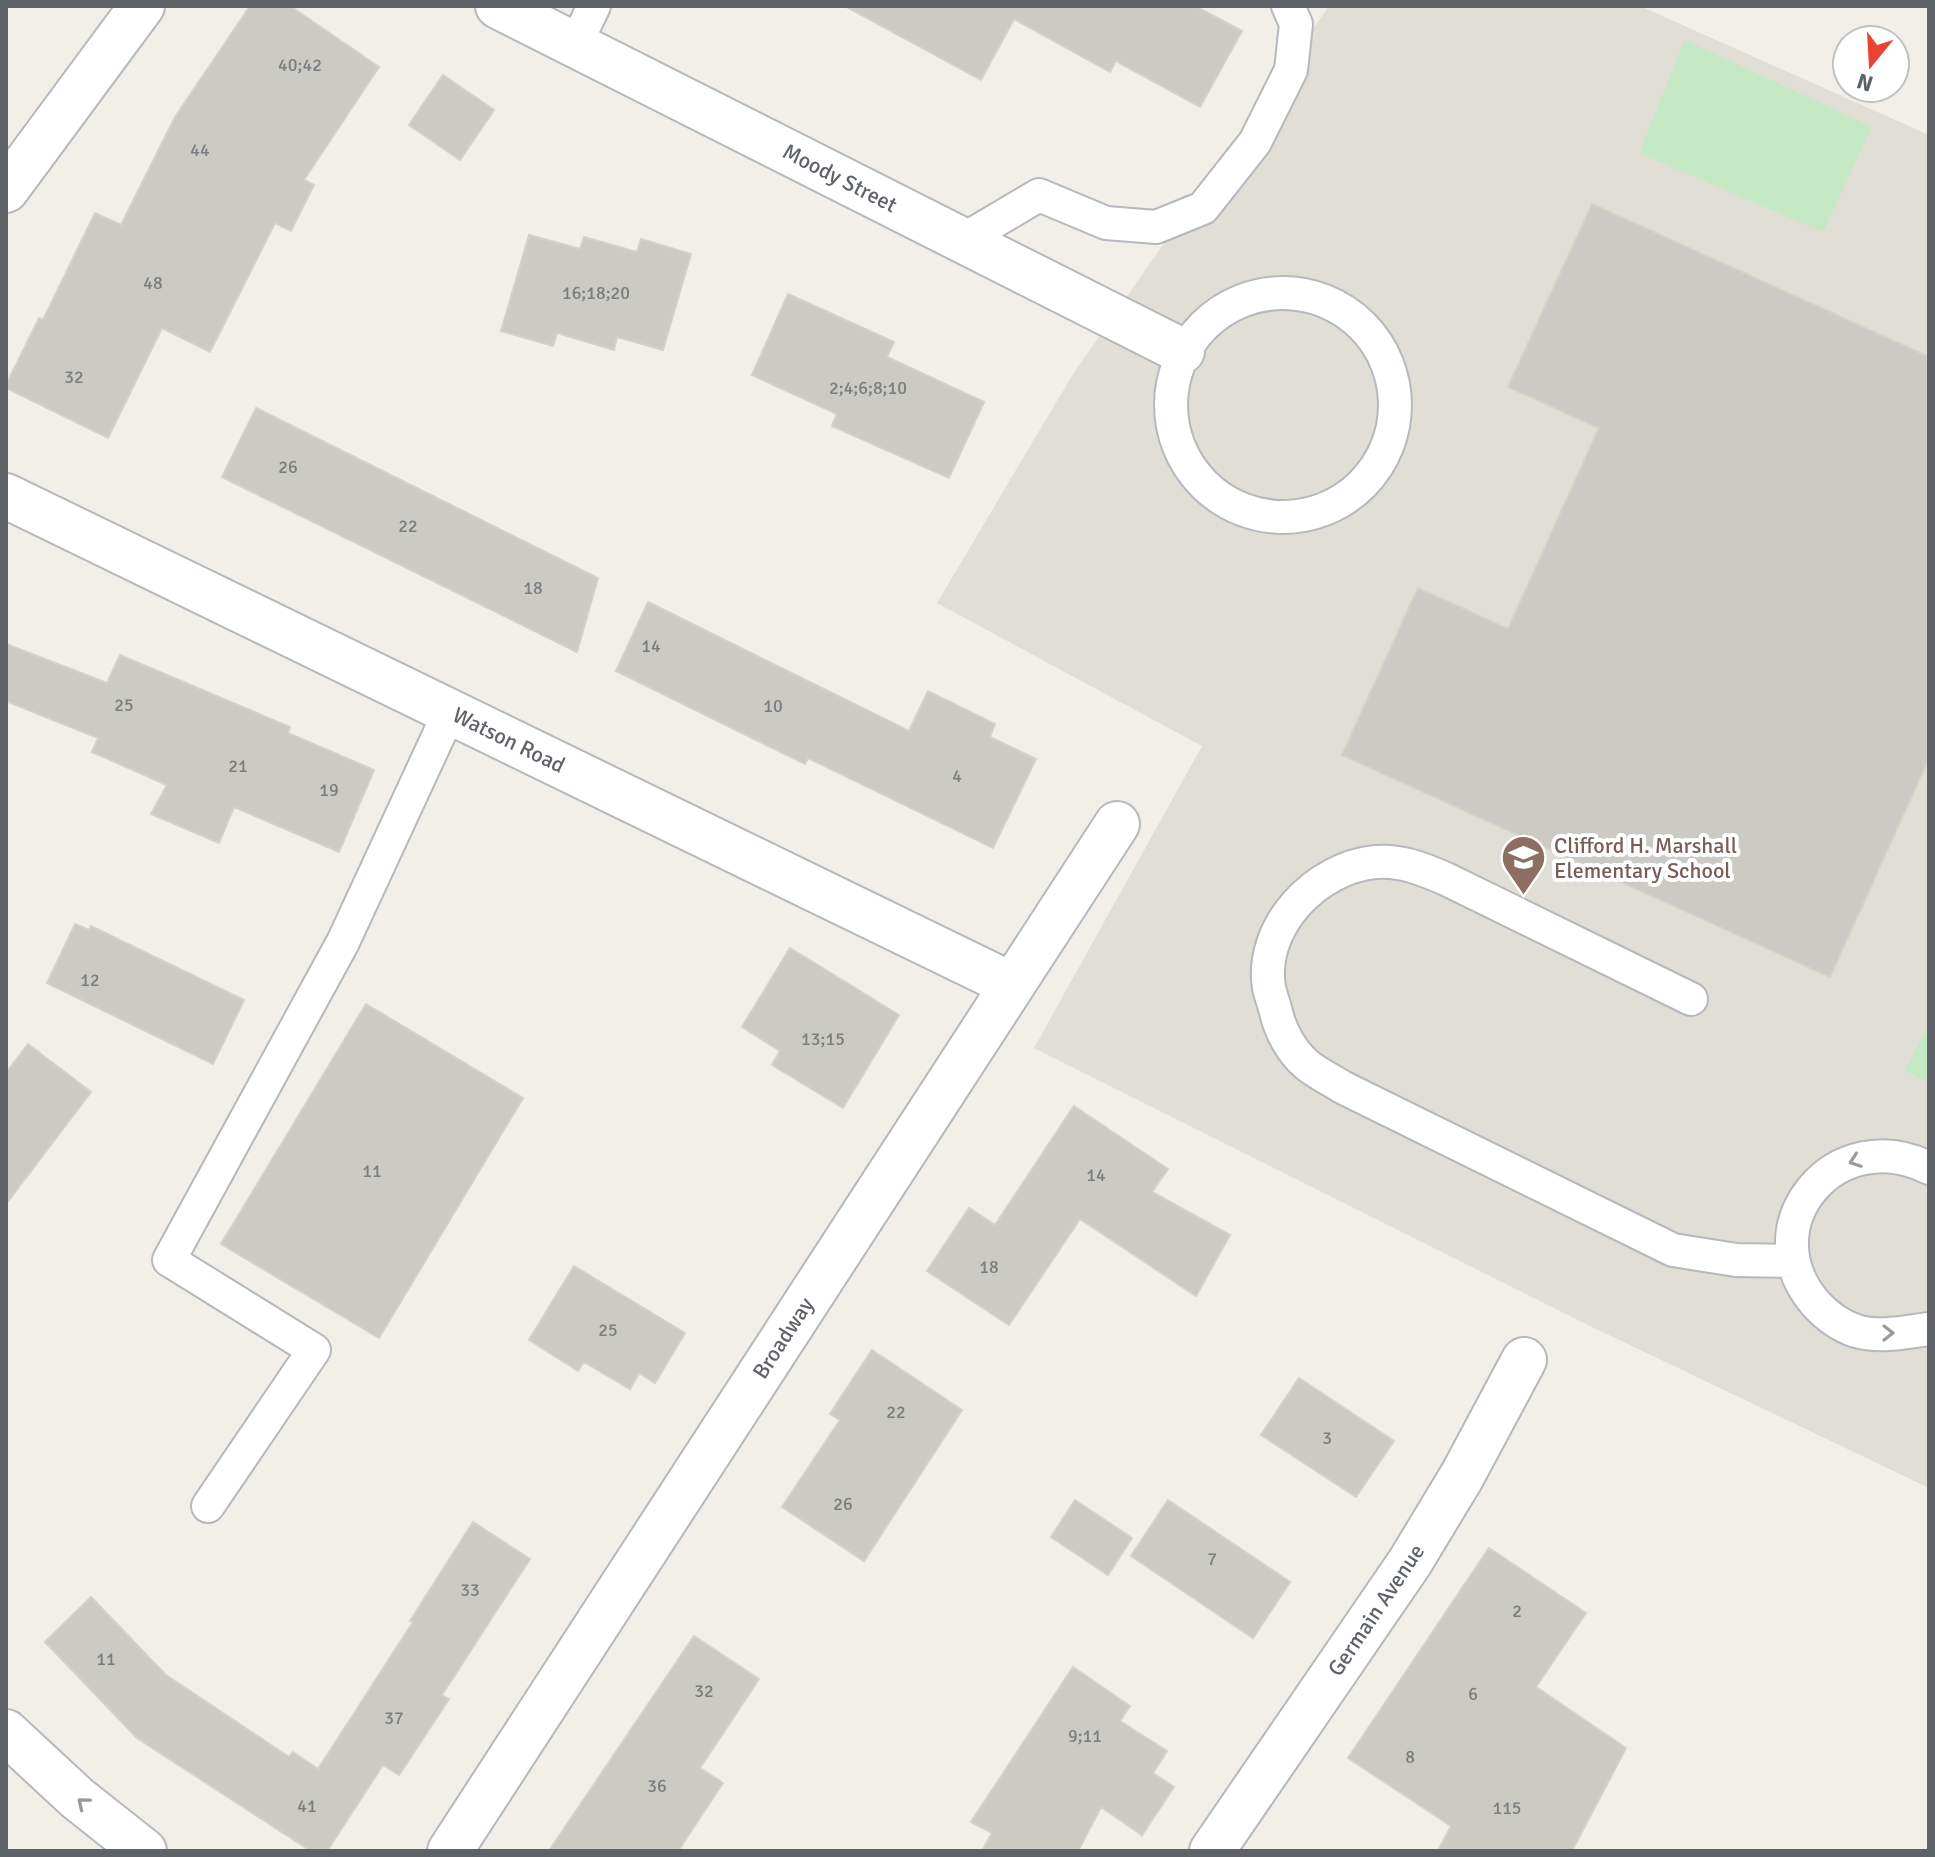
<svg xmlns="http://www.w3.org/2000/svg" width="1935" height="1857" font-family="Signika,sans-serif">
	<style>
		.education { fill: #e1ded6 }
		.green { fill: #c5e8c5 }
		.building { fill: #cccac5; stroke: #d6d1c6; stroke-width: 2 }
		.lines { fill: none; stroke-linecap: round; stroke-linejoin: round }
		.lane-casing { stroke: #b5b8bc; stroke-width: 36 }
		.street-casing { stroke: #b5b8bc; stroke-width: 48 }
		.lane { stroke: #fff; stroke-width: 32 }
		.street { stroke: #fff; stroke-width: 44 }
		.oneway { stroke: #979a9d }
		.labels { text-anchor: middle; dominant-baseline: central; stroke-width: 8; stroke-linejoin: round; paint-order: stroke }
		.number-label { font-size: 18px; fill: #7a7d7f }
		.street-label { font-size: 22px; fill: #5f6368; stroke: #fff }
		.education-label { font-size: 22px; fill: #785e54; stroke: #fff; text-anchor: start }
	</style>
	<rect width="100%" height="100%" fill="#f1efe8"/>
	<!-- education -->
	<path class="education" d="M 1329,6 L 1640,6 L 1929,135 L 1929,1488 L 1590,1326 L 1034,1048 L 1202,746 L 937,603 L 1073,374 Z"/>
	<!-- green -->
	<path class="green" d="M 1685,40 L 1872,127 L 1823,232 L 1639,153 Z
		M 1929,1024 L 1929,1083 L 1905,1071 Z"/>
	<!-- building -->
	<path class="building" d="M 250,6 L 290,6 L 379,67 L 304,180 L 314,185 L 291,231 L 275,223 L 210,352 L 162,328 L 108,438 L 6,388 L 6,385 L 39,318 L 43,320 L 95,213 L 121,225 L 175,117 Z
		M 845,6 L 1195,6 L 1242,31 L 1200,107 L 1116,61 L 1110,72 L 1014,19 L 981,80 Z
		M 443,75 L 494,110 L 460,160 L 409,125 Z
		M 1592,204 L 1929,357 L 1929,758 L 1830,977 L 1342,755 L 1418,588 L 1508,629 L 1599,428 L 1508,387 Z
		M 529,235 L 580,249 L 584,237 L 637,252 L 641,239 L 691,254 L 663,350 L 617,337 L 614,350 L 557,333 L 553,346 L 501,331 Z
		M 788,294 L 894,342 L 887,357 L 984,402 L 949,478 L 832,426 L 837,414 L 752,375 Z
		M 256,408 L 598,578 L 577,652 L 222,477 Z
		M 648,602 L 909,731 L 928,691 L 995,724 L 990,737 L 1036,759 L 993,848 L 808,758 L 805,764 L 616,671 Z
		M 6,644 L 107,683 L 120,655 L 290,727 L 288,733 L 374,770 L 339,852 L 234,807 L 219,843 L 151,814 L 167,785 L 92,752 L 98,738 L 6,701 Z
		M 75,924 L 89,930 L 91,926 L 244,1000 L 213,1064 L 47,983 Z
		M 790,948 L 899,1015 L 843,1108 L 772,1065 L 780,1051 L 742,1027 Z
		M 366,1004 L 523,1098 L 379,1338 L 221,1244 Z
		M 28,1044 L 91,1092 L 6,1204 L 6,1073 Z
		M 1074,1106 L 1168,1169 L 1152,1192 L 1230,1235 L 1196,1296 L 1080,1219 L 1009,1325 L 927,1271 L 969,1208 L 995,1225 Z
		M 574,1266 L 685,1333 L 655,1383 L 639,1373 L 630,1389 L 584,1362 L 578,1371 L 529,1340 Z
		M 872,1350 L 962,1410 L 864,1561 L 782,1507 L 840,1420 L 830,1414 Z
		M 1299,1378 L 1394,1441 L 1356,1497 L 1261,1435 Z
		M 1075,1500 L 1132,1538 L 1108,1575 L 1051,1537 Z
		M 1168,1500 L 1290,1582 L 1253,1638 L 1131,1556 Z
		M 473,1522 L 530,1559 L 442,1695 L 449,1699 L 399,1775 L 383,1765 L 327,1851 L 311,1851 L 137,1738 L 45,1642 L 91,1597 L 166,1675 L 289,1757 L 293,1752 L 318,1769 L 413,1622 L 410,1621 Z
		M 1489,1548 L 1586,1613 L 1536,1687 L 1626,1748 L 1572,1851 L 1438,1851 L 1451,1826 L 1348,1758 Z
		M 694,1636 L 759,1679 L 700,1768 L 723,1783 L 678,1851 L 549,1851 Z
		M 1073,1667 L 1130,1706 L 1120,1721 L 1167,1751 L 1153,1773 L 1174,1787 L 1142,1835 L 1101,1807 L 1078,1851 L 982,1851 L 992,1833 L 971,1822 Z"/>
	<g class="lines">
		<defs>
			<path id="lane" d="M 575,45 L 594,6
				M 963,240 L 1039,195 L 1106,223 L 1156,227 L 1203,208 L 1255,142 L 1291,70 L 1296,24 L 1288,6
				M1171 405a112 112 0 1 1 224 0a112 112 0 1 1-224 0Z
				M 1691,999 L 1446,879 C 1423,869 1401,860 1376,862 C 1317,867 1259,926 1269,988 C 1271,996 1274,1004 1276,1012 C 1280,1030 1291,1051 1306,1064 C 1316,1073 1330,1079 1342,1087 L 1673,1250 L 1736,1260 L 1793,1261
				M 1929,1168 C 1836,1121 1748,1226 1816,1304 C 1827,1316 1841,1326 1856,1331 C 1880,1338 1905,1332 1929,1329
				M 208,1506 L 314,1350 L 169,1260 L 343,942 L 450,711"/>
			<path id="street" d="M 498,6 L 1182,351
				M 6,190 L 142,6
				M 6,496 L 1012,985
				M 6,1732 L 77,1798 L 144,1851
				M 450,1851 L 1117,824
				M 1212,1851 L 1410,1562 L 1462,1476 L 1524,1360"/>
		</defs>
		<!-- lane casing -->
		<use href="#lane" class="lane-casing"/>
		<!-- street casing -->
		<use href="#street" class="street-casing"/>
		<!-- lane -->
		<use href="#lane" class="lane"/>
		<!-- street -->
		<use href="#street" class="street"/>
	</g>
	<!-- one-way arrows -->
	<defs><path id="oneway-chevron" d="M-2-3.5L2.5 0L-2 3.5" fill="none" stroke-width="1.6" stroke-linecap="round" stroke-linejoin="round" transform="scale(2)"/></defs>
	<g class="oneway">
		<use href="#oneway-chevron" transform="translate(1855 1161) rotate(160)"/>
		<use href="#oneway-chevron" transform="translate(1888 1333)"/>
		<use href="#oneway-chevron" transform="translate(83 1803) rotate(-141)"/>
	</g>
	<!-- icons -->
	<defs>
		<symbol id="school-pin" viewBox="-11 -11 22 30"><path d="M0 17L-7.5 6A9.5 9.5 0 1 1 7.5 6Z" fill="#8d6e63" stroke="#fff"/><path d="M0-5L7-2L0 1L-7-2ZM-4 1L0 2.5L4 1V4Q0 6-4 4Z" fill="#fff"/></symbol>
	</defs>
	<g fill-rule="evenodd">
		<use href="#school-pin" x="1498" y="832" width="51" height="69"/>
	</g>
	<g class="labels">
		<!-- number labels -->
		<g class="number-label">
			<text x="300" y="65">40;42</text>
			<text x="200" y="150">44</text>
			<text x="153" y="283">48</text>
			<text x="596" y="293">16;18;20</text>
			<text x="74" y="377">32</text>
			<text x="868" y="388">2;4;6;8;10</text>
			<text x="288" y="467">26</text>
			<text x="408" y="526">22</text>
			<text x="533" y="588">18</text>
			<text x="651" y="646">14</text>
			<text x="124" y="705">25</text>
			<text x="773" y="706">10</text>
			<text x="238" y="766">21</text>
			<text x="957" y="776">4</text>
			<text x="329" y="790">19</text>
			<text x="90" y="980">12</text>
			<text x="823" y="1039">13;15</text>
			<text x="372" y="1171">11</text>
			<text x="1096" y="1175">14</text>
			<text x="989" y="1267">18</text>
			<text x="608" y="1330">25</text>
			<text x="896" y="1412">22</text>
			<text x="1327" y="1438">3</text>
			<text x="843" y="1504">26</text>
			<text x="1212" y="1559">7</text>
			<text x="470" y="1590">33</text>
			<text x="1517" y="1611">2</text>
			<text x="106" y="1659">11</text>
			<text x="704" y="1691">32</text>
			<text x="1473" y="1694">6</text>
			<text x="394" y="1718">37</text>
			<text x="1085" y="1736">9;11</text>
			<text x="1410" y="1757">8</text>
			<text x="657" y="1786">36</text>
			<text x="307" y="1806">41</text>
			<text x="1507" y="1808">115</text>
		</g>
		<!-- street labels -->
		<g class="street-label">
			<text transform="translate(840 178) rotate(27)">Moody Street</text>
			<text transform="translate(509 740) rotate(26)">Watson Road</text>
			<text transform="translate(783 1338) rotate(-57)">Broadway</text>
			<text transform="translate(1376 1610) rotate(-56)">Germain Avenue</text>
		</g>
		<!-- education labels -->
		<g class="education-label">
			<text x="1554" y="845">Clifford H. Marshall<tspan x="1554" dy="25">Elementary School</tspan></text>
		</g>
	</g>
	<!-- border -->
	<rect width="1935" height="1857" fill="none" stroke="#5f6368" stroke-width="16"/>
	<!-- north arrow -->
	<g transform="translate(1871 64) rotate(198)"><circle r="38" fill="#ffffff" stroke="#bfc1c3" stroke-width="2"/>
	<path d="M0-6L14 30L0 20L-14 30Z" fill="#ea4335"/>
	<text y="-12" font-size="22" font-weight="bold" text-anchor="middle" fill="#5f6368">N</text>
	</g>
</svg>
